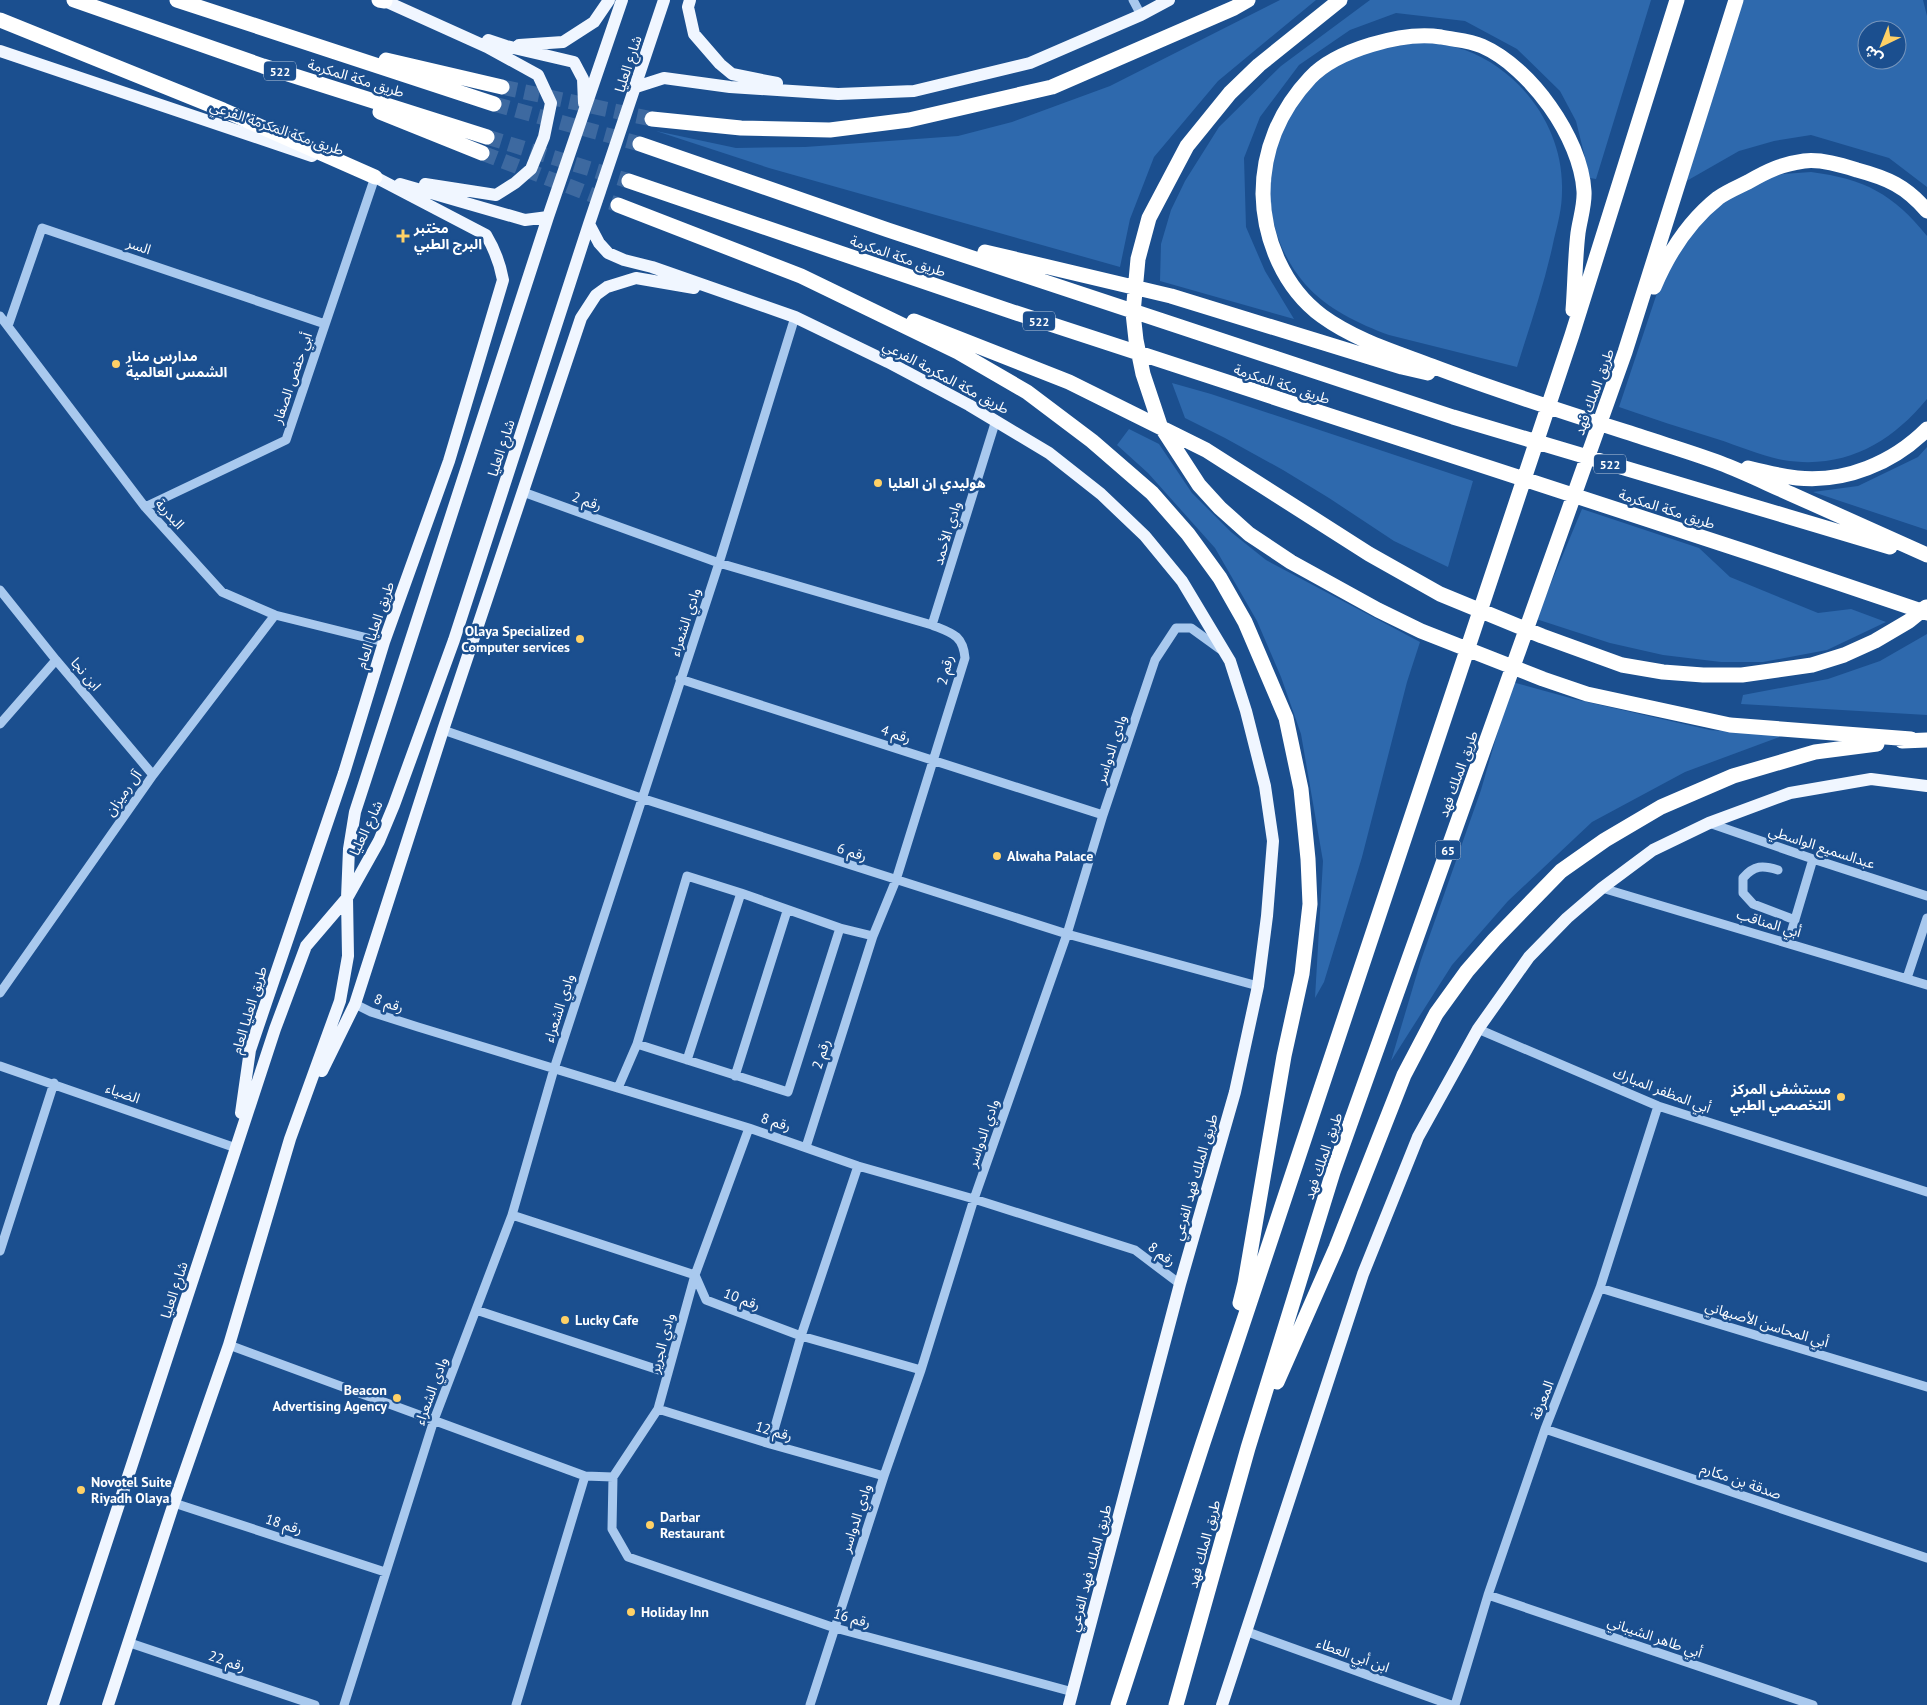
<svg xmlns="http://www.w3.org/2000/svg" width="1927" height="1705" font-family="'PT Sans','Noto Sans Arabic',sans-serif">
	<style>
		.green { fill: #2e69ad; fill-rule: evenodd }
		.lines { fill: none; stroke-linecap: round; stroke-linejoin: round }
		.highway-tunnel { stroke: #3d69a0; stroke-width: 15; stroke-dasharray: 15 8; stroke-linecap: butt }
		.minor { stroke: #a9c9ee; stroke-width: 9 }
		.major { stroke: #f0f6ff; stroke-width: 12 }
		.highway { stroke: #fff; stroke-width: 15 }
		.poi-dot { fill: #ffd166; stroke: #1b4f8f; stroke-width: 2 }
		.labels { text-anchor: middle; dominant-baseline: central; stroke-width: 5; stroke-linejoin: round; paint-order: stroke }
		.shield { fill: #1b4f8f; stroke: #bbcadd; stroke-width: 1 }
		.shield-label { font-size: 12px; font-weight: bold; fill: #fff }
		.street-label { font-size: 14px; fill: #fff; stroke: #1b4f8f }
		.poi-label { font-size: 14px; font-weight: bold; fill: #fff; stroke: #1b4f8f; text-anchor: start }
	</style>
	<rect width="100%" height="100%" fill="#1b4f8f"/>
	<!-- green -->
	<path class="green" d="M 1280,0 L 1316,0 L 1218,81 L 1154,157 L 1130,219 L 1120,267 L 769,168 L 656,131 L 736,148 L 805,147 L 958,136 L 1012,122 L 1110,86 Z
		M 1370,0 L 1651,0 L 1596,179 L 1590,178 L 1576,121 L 1560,91 L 1517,49 L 1465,21 L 1396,13 L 1350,30 L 1299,65 L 1260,117 L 1244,158 L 1246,227 L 1265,271 L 1294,319 L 1160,281 L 1161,244 L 1171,210 L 1185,181 L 1219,127 L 1281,66 Z
		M 1739,0 L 1923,0 L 1927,16 L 1927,187 L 1889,158 L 1811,135 L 1774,141 L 1739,151 L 1683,183 ZM 1867,30 L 1897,30 L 1897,60 L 1867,60 Z
		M 1420,42 C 1435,43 1450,45 1465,50 C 1522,71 1564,129 1562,191 C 1562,208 1558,223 1554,239 C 1545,283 1530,325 1517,367 L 1389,335 C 1359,324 1327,309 1305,284 C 1248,218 1262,116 1334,68 C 1340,64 1346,58 1353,55 C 1358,53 1366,52 1372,51 C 1388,48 1404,45 1420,42 Z
		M 1811,172 C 1865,179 1893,194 1927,236 L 1927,399 C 1890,444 1843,470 1783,460 C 1761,456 1739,446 1717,439 C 1684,429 1651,418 1619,407 L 1665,269 L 1709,210 L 1756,181 L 1783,174 Z
		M 1172,383 L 1211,394 L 1473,481 L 1448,567 L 1394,541 L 1329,498 L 1283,470 L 1225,438 L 1185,418 Z
		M 1129,429 L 1159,444 L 1192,493 L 1231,532 L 1266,560 L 1420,642 L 1407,682 L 1362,857 L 1324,982 L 1315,998 L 1323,861 L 1301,734 L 1281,677 L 1257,621 L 1215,548 L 1148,473 L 1117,445 Z
		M 1927,447 L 1927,530 L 1813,492 L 1858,486 L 1918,457 Z
		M 1582,509 L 1699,548 L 1730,577 L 1818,613 L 1851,609 L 1886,622 L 1827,650 L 1763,662 L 1721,662 L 1663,655 L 1610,643 L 1536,619 Z
		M 1927,634 L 1927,715 L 1741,704 L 1743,695 L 1828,679 L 1880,661 Z
		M 1512,682 L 1574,699 L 1710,730 L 1782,736 L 1685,772 L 1592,822 L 1508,901 L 1452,965 L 1391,1061 L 1421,960 L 1481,790 Z"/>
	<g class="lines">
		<!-- highway-tunnel -->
		<path class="highway-tunnel" d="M 502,87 L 652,119
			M 494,104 L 640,144
			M 487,137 L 629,181
			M 482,153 L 618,205"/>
		<!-- minor -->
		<path class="minor" d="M 1133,0 L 1141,15
			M 0,316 L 145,507 L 222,592 L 275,615 L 384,642
			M 8,326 L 42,228 L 325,324
			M 523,492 L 719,563 L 932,625 C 952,633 963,635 965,658 L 896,880 L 873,936 L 806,1147
			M 145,507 L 286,440 L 375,177
			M 0,590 L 56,660 L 153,775
			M 932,625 L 996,420
			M 680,679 L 1103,815
			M 0,724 L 56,660
			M 443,730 L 641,798 L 1067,934 L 1258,986
			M 1709,823 L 1813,859 L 1927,896
			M 1778,870 C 1763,865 1754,865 1743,878 L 1743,893 L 1753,904 L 1795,920
			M 1602,888 L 1927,985
			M 1788,943 L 1813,859
			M 1907,978 L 1927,918
			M 0,993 L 153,775 L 275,615
			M 355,1004 L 371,1012 L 418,1027 L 749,1128 L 858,1166 L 974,1199 L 1135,1250 L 1180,1284
			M 1478,1029 L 1658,1106 L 1927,1192
			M 637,1044 L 687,876 L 741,893 L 840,928
			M 687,1060 L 741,893
			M 0,1066 L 236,1148
			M 735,1076 L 787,911
			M 618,1088 L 637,1044 L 788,1092 L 840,928 L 873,936
			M 749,1128 L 695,1275 L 658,1409 L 613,1477 L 612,1529 L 628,1557 L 835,1628 L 1073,1692
			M 512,1215 L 695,1275 L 706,1300 L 801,1336 L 921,1370
			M 0,1251 L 54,1083
			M 1600,1288 L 1927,1387
			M 476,1310 L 668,1373
			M 229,1345 L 585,1476 L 613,1477
			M 658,1409 L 770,1444 L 884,1476
			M 1545,1429 L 1927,1558
			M 770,1444 L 801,1336 L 858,1166
			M 174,1503 L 385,1572
			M 1488,1595 L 1813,1705
			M 1245,1631 L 1451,1705
			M 130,1643 L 315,1705
			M 344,1705 L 434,1420 L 512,1215 L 554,1069 L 719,563 L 795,317
			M 516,1705 L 585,1476
			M 810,1705 L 884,1476 L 921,1370 L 974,1199 L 1067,934 L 1103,815 L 1155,660 L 1176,628 L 1191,628 L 1220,649
			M 1455,1705 L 1488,1595 L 1545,1429 L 1600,1288 L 1658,1106"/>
		<!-- major -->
		<path class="major" d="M 690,0 L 688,7 L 694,34 L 720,64 L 732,74 L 777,83
			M 385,1 L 487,47 L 538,75 L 551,103 L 544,137 L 531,169 L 515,183 L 496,195 L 425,184
			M 488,40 L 506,46 L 574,62 L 583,79 L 584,103
			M 519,45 L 563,42 L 594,22 L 609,0
			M 0,51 L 312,156
			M 636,87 L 664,78 L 730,87 L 838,94 L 914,91 L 1030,63 L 1141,15 L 1169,0
			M 400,184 L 525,220 L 548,217
			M 589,224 L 599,243 L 608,253 L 624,260 L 652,267 L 795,317 L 888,362 L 969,405 L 1049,453 L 1101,494 L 1145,536 L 1182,581 L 1230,661 L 1246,711 L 1265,786 L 1273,841 L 1267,916 L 1258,986 L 1235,1092 L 1180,1284 L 1069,1705
			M 322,1071 L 355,1004 L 443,730 L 581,318 L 596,295 L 607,287 L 636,278 L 694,288
			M 241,1113 L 250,1050 L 344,773 L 384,642 L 449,461 L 503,280 C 500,263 495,250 486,235 L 375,177
			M 53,1705 L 275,1029 L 306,946 L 347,898 L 379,841 L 394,805 L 454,640 L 589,224 L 664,0
			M 108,1705 L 174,1503 L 229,1345 L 290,1139 L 340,1001 L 348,956 L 347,898 L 349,849 L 355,812 L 548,217 L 622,0
			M 1222,1705 L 1363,1274 L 1418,1137 L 1478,1029 L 1529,957 L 1567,918 L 1602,888 L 1653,850 L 1709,823 L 1790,793 L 1871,779 L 1927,786"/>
		<!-- highway -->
		<path class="highway" d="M 74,0 L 263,66 L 487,137
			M 177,0 L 494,104
			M 379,0 L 385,1
			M 1340,0 L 1259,65 L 1230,93 L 1187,146 L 1149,218 L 1138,259 L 1133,313 L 1136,340 L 1143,374 L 1160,425 L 1199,485 L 1220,508 L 1249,534 L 1291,562 L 1378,610 L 1421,631 L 1543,679 L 1587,694 L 1730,725 L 1911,739
			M 0,20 L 223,110 L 375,177
			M 386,60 L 502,87
			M 380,112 L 482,153
			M 652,119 L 741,128 L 830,130 L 909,120 L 1052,87 L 1234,8 L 1248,0
			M 640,144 L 888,230 L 1453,417 L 1890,547
			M 629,181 L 1013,312 L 1750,553 L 1927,613
			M 618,205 L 801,276 L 958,352 L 1027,392 L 1092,441 L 1152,493 L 1188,534 L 1220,578 L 1245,622 L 1286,718 L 1301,789 L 1308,859 L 1310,904 L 1302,974 L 1284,1056 L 1245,1283 L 1240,1303
			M 985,252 L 1171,296 L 1402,367 L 1428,373
			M 1654,287 C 1668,254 1689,221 1718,198 C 1726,192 1738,187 1748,182 C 1767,171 1782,164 1804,161 C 1821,159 1841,165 1857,170 C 1887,178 1906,186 1927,211
			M 1573,310 C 1575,285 1575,258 1578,233 C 1580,219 1585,204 1584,191 C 1581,138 1530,67 1482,46 C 1469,40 1455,40 1441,37 C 1403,31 1336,50 1310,78 C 1280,110 1263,150 1263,194 C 1264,240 1284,288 1322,316 C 1355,340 1395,352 1432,366 C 1500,392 1570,414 1639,436 C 1666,445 1694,453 1720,463 C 1744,472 1768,484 1791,494 C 1837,515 1882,535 1927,555
			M 914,321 L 1069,382 L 1206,450 L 1369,554 L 1440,594 L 1542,636 L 1622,665 L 1663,672 L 1703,675 L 1742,675 L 1812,665 L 1844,655 L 1875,641 L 1909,621 L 1926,607
			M 1748,468 C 1764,472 1781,476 1797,478 C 1845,483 1893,463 1927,429
			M 1902,741 L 1927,740
			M 1277,1382 L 1336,1248 L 1404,1075 L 1436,1014 L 1467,971 L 1494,940 L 1561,871 L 1605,840 L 1661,807 L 1733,776 L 1815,752 L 1877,744
			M 1118,1705 L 1203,1443 L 1572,335 L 1677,0
			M 1176,1705 L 1248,1448 L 1333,1172 L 1625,352 L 1736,0"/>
	</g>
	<!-- markers -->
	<g class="poi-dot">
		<path d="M400.5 228.5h5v5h5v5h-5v5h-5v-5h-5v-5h5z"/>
		<circle cx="116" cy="364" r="5"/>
		<circle cx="878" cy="483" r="5"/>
		<circle cx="580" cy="639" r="5"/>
		<circle cx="997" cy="856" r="5"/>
		<circle cx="1841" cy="1097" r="5"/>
		<circle cx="565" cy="1320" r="5"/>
		<circle cx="397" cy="1398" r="5"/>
		<circle cx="81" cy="1490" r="5"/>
		<circle cx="650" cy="1525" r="5"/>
		<circle cx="631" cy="1612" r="5"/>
	</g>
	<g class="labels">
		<!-- shield labels -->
		<g class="shield">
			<rect x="264" y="61.5" width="32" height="19" rx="4"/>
			<rect x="1023" y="311.5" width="32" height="19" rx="4"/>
			<rect x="1594" y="454.5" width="32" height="19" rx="4"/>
			<rect x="1435.5" y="840.5" width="25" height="19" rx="4"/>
		</g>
		<g class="shield-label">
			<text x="280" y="71">522</text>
			<text x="1039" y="321">522</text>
			<text x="1610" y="464">522</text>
			<text x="1448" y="850">65</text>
		</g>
		<!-- street labels -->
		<g class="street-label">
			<text transform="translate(628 64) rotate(-72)">شارع العليا</text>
			<text transform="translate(356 78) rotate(17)">طريق مكة المكرمة</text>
			<text transform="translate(277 128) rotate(19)">طريق مكة المكرمة الفرعي</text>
			<text transform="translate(139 246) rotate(19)">السر</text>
			<text transform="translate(898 256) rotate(19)">طريق مكة المكرمة</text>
			<text transform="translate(946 377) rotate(28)">طريق مكة المكرمة الفرعي</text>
			<text transform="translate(292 378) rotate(-71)">أبي حفص الصفار</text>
			<text transform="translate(1282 384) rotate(18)">طريق مكة المكرمة</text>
			<text transform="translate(1594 392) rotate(-70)">طريق الملك فهد</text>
			<text transform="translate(501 448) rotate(-72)">شارع العليا</text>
			<text transform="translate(587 501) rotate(20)">رقم 2</text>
			<text transform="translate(1667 509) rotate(18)">طريق مكة المكرمة</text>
			<text transform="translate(170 514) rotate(48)">البدرية</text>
			<text transform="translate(947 533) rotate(-73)">وادي الأحمد</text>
			<text transform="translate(685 622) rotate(-72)">وادي الشعراء</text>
			<text transform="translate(375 625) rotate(-71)">طريق العليا العام</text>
			<text transform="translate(945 670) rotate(-76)">رقم 2</text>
			<text transform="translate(86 674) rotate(50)">ابن نجا</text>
			<text transform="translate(896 734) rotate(18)">رقم 4</text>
			<text transform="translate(1111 749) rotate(-72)">وادي الدواسر</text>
			<text transform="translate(1458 774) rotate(-70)">طريق الملك فهد</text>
			<text transform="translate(123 793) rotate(-55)">آل رميزان</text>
			<text transform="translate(366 828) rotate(-65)">شارع العليا</text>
			<text transform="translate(1822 847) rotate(18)">عبدالسميع الواسطي</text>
			<text transform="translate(852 852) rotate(18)">رقم 6</text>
			<text transform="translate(1769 923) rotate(17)">أبي المناقب</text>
			<text transform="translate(389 1003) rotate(20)">رقم 8</text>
			<text transform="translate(559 1008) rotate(-72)">وادي الشعراء</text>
			<text transform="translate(249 1010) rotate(-73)">طريق العليا العام</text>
			<text transform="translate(821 1054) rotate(-72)">رقم 2</text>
			<text transform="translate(1662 1090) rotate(21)">أبي المظفر المبارك</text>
			<text transform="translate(123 1093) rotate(20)">الضياء</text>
			<text transform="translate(776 1122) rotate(18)">رقم 8</text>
			<text transform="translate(983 1133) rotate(-71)">وادي الدواسر</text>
			<text transform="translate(1323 1156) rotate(-71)">طريق الملك فهد</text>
			<text transform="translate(1195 1177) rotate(-74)">طريق الملك فهد الفرعي</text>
			<text transform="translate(1162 1254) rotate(37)">رقم 8</text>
			<text transform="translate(174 1290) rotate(-72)">شارع العليا</text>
			<text transform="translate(742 1299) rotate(21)">رقم 10</text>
			<text transform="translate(1767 1324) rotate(17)">أبي المحاسن الأصبهاني</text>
			<text transform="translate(662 1343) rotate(-75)">وادي الجرير</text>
			<text transform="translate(431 1391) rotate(-70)">وادي الشعراء</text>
			<text transform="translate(1542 1400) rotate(-69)">المعرفة</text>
			<text transform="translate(774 1431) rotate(17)">رقم 12</text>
			<text transform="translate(1741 1481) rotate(19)">صدقة بن مكارم</text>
			<text transform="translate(856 1518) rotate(-72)">وادي الدواسر</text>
			<text transform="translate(284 1524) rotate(18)">رقم 18</text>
			<text transform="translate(1204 1544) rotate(-75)">طريق الملك فهد</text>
			<text transform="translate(1090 1568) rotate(-75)">طريق الملك فهد الفرعي</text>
			<text transform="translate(852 1618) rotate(16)">رقم 16</text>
			<text transform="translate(1655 1637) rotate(19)">أبي طاهر الشيباني</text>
			<text transform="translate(1353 1655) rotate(20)">ابن أبي العطاء</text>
			<text transform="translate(227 1661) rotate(19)">رقم 22</text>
		</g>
		<!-- poi labels -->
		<g class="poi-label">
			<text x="414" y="228">مختبر<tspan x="414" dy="16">البرج الطبي</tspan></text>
			<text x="126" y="356">مدارس منار<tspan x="126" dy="16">الشمس العالمية</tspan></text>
			<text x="888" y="483">هوليدي ان العليا</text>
			<text x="570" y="631" text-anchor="end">Olaya Specialized<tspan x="570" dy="16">Computer services</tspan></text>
			<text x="1007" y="856">Alwaha Palace</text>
			<text x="1831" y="1089" text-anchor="end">مستشفى المركز<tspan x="1831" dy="16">التخصصي الطبي</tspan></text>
			<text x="575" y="1320">Lucky Cafe</text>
			<text x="387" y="1390" text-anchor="end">Beacon<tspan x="387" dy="16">Advertising Agency</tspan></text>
			<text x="91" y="1482">Novotel Suite<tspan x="91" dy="16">Riyadh Olaya</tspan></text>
			<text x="660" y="1517">Darbar<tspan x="660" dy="16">Restaurant</tspan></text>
			<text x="641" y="1612">Holiday Inn</text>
		</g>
	</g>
	<!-- north arrow -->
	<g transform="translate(1882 45) rotate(223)"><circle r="24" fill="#1b4f8f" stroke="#7695bc"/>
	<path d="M0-4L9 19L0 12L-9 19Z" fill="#ffd166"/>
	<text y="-8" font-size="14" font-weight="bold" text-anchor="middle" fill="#ffffff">ش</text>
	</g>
</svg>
